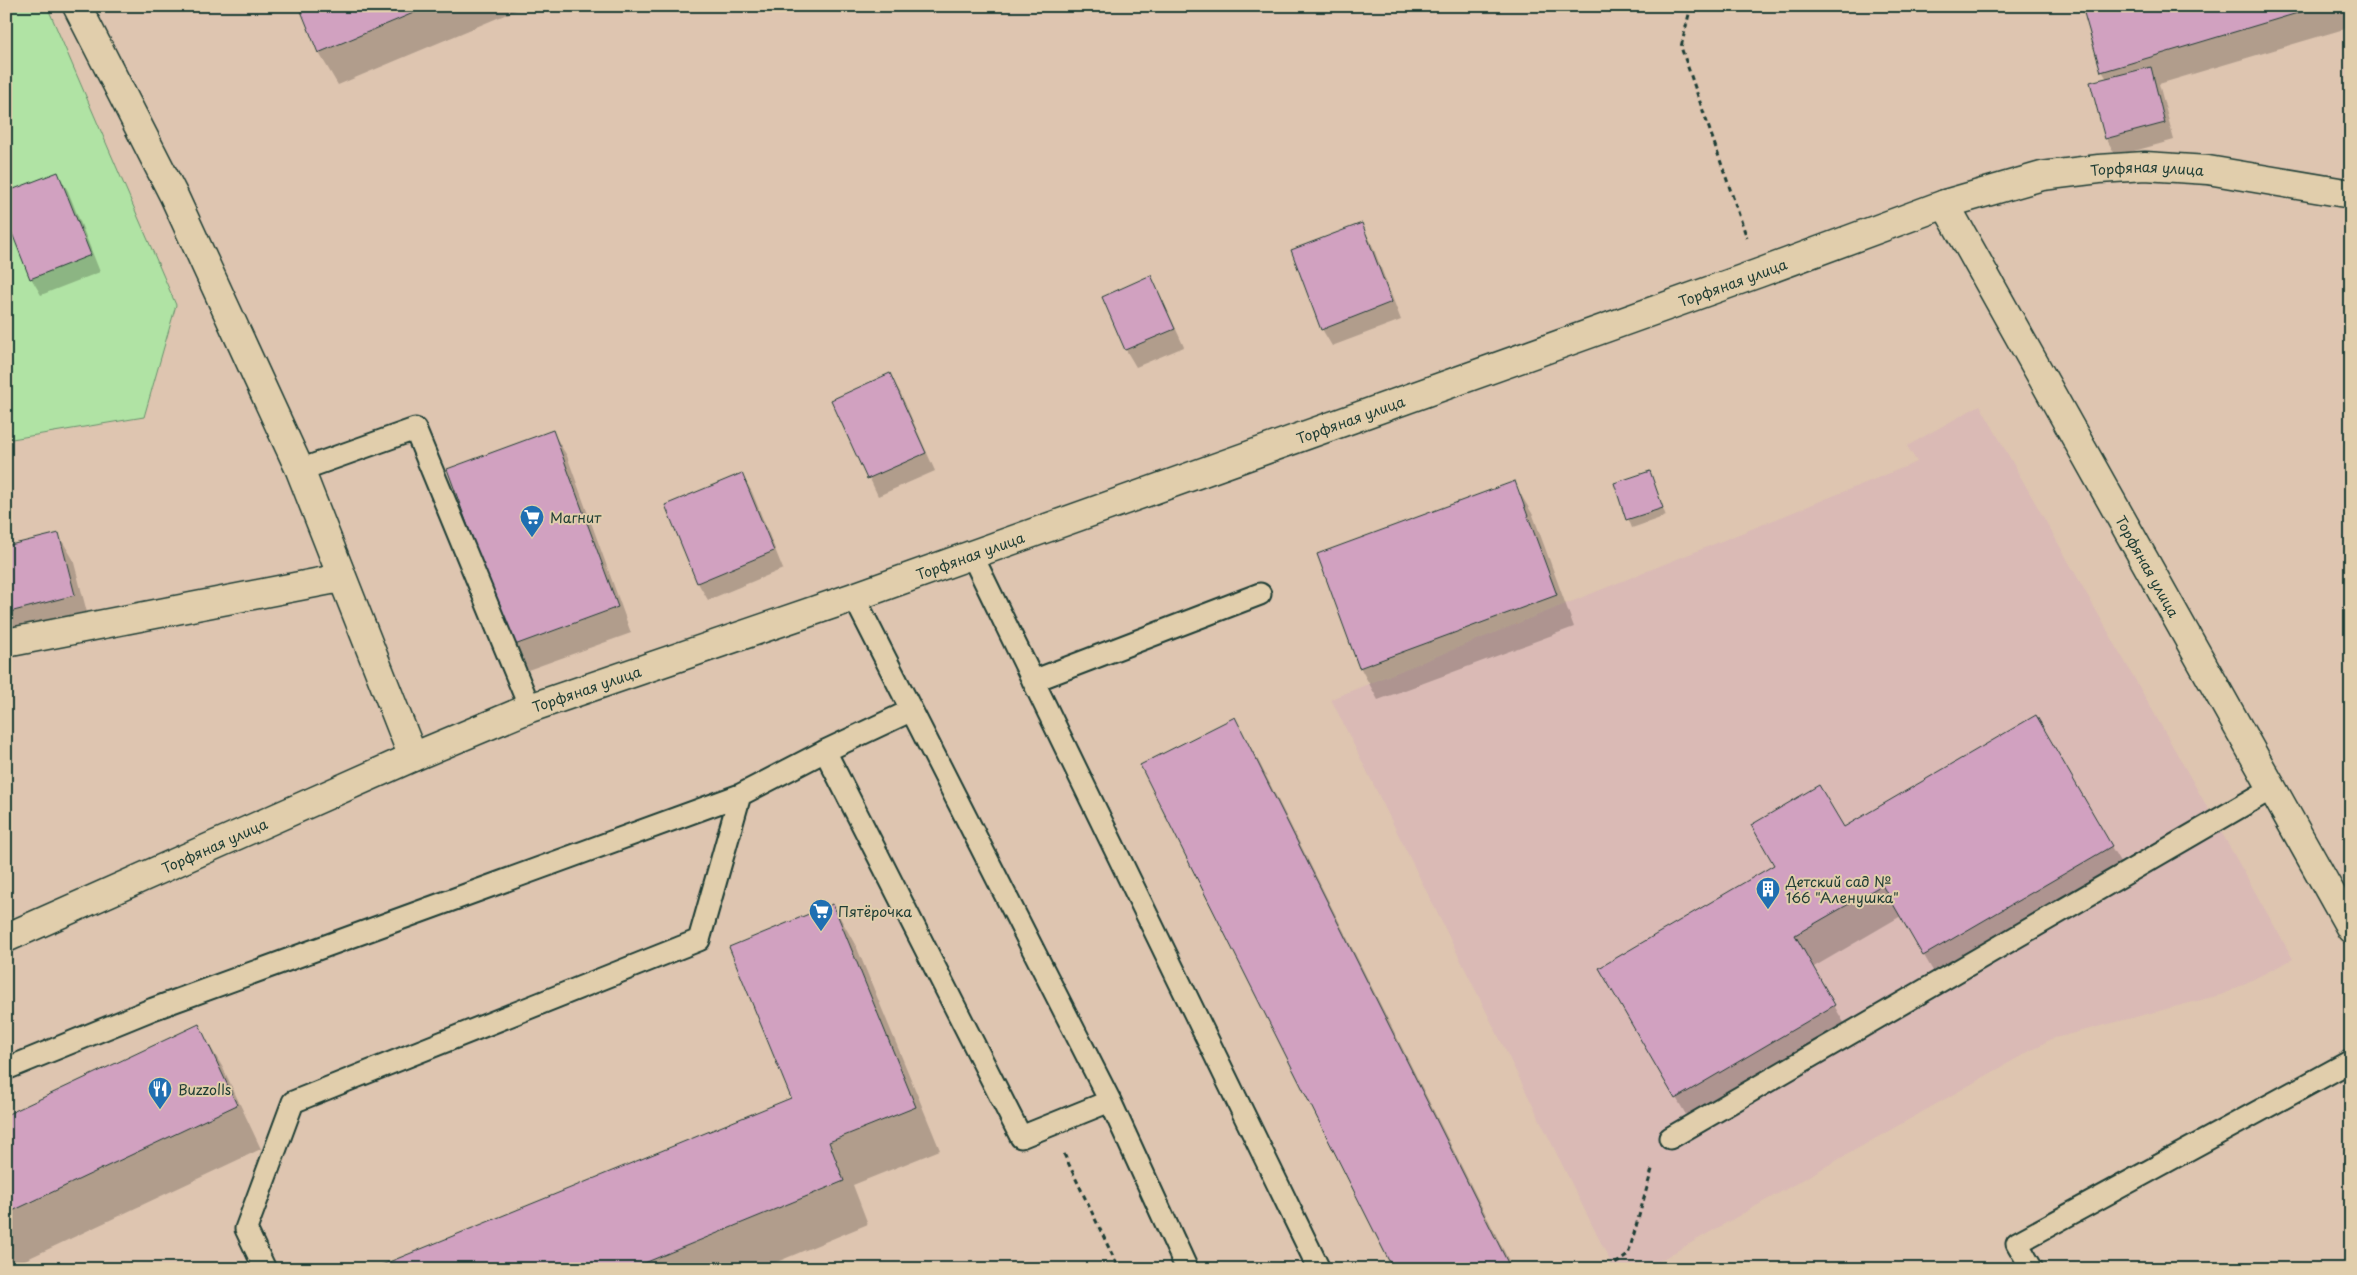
<svg xmlns="http://www.w3.org/2000/svg" width="2357" height="1275" font-family="'Playpen Sans',sans-serif">
	<style>
		.built { fill: #dabab5 }
		.green { fill: #b0e3a4; stroke: #68906c }
		.shadow { fill: #0003 }
		.building { fill: #d1a1c0; stroke: #1f3d34 }
		.lines { fill: none; stroke-linecap: round; stroke-linejoin: round }
		.lane-casing { stroke: #1f3d34; stroke-width: 25 }
		.street-casing { stroke: #1f3d34; stroke-width: 31 }
		.path { stroke: #1f3d34; stroke-width: 3; stroke-dasharray: 5 4; stroke-linecap: butt }
		.lane { stroke: #e1ceac; stroke-width: 21 }
		.street { stroke: #e1ceac; stroke-width: 28 }
		.labels { text-anchor: middle; dominant-baseline: central; stroke-width: 4; stroke-linejoin: round; paint-order: stroke }
		.street-label { font-size: 14px; fill: #1f3d34; stroke: #e1ceac }
		.poi-label { font-size: 14px; fill: #1f3d34; stroke: #e1ceac; text-anchor: start }
	</style>
	<rect width="100%" height="100%" fill="#dec5b0"/>
	<filter id="ink" filterUnits="userSpaceOnUse"><feTurbulence type="fractalNoise" baseFrequency=".02" numOctaves="2"/><feDisplacementMap in="SourceGraphic" scale="10" xChannelSelector="R" yChannelSelector="G"/><feConvolveMatrix kernelMatrix="1 2 1 2 8 2 1 2 1" color-interpolation-filters="sRGB"/></filter>
	<g filter="url(#ink)">
		<!-- built -->
		<path class="built" d="M 1980,405 L 2293,959 L 2224,994 L 2051,1039 L 1645,1269 L 1614,1269 L 1331,699 L 1917,462 L 1907,446 Z"/>
		<!-- green -->
		<path class="green" d="M 6,6 L 47,6 L 176,305 L 144,417 L 6,440 Z"/>
		<!-- shadow -->
		<path class="shadow" d="M 300,6 L 526,6 L 338,85 L 319,53 Z
			M 2083,6 L 2351,6 L 2351,27 L 2159,84 L 2174,140 L 2116,156 L 2106,138 L 2107,79 L 2102,71 Z
			M 58,174 L 68,191 L 100,272 L 41,295 L 31,278 Z
			M 1361,225 L 1371,242 L 1401,320 L 1332,346 L 1322,329 Z
			M 1150,277 L 1160,294 L 1184,347 L 1136,367 L 1126,350 L 1103,297 Z
			M 890,375 L 900,392 L 935,471 L 878,496 L 833,400 Z
			M 552,431 L 567,456 L 631,633 L 528,670 L 513,645 Z
			M 1649,472 L 1666,516 L 1632,528 L 1615,484 Z
			M 742,475 L 752,492 L 783,569 L 708,600 L 698,583 L 667,505 Z
			M 1514,483 L 1533,515 L 1574,627 L 1378,700 L 1360,667 Z
			M 58,534 L 73,559 L 89,620 L 6,642 L 6,547 Z
			M 2036,717 L 2130,879 L 1943,988 L 1901,916 L 1812,968 L 1853,1038 L 1695,1130 L 1600,968 Z
			M 1234,719 L 1259,762 L 1513,1269 L 1394,1269 Z
			M 833,905 L 857,948 L 940,1150 L 853,1185 L 868,1224 L 760,1269 L 375,1269 L 793,1099 Z
			M 198,1026 L 223,1068 L 261,1149 L 6,1269 L 6,1116 Z"/>
		<!-- building -->
		<path class="building" d="M 299,6 L 430,6 L 318,53 Z
			M 2082,6 L 2321,6 L 2101,72 Z
			M 2151,67 L 2165,123 L 2105,139 L 2090,82 Z
			M 58,172 L 91,255 L 30,279 L 6,218 L 6,192 Z
			M 1362,223 L 1392,302 L 1321,330 L 1291,250 Z
			M 1151,275 L 1175,329 L 1125,350 L 1102,297 Z
			M 890,373 L 926,453 L 867,479 L 831,400 Z
			M 553,430 L 618,607 L 512,646 L 447,469 Z
			M 1650,471 L 1663,508 L 1626,520 L 1614,483 Z
			M 742,473 L 774,551 L 697,583 L 665,505 Z
			M 1515,481 L 1557,595 L 1359,668 L 1317,554 Z
			M 59,533 L 75,595 L 6,613 L 6,546 Z
			M 2036,715 L 2112,846 L 1923,956 L 1882,885 L 1795,935 L 1835,1005 L 1675,1099 L 1599,968 L 1774,865 L 1751,825 L 1819,785 L 1844,827 Z
			M 1235,717 L 1511,1269 L 1393,1269 L 1140,765 Z
			M 833,904 L 916,1107 L 829,1142 L 844,1181 L 630,1269 L 372,1269 L 791,1098 L 729,947 Z
			M 199,1024 L 237,1105 L 6,1214 L 6,1115 Z"/>
		<g class="lines">
			<defs>
				<path id="lane" d="M 300,470 L 415,429 L 530,708
					M 972,555 L 1319,1269
					M 854,597 L 1110,1101 L 1187,1269
					M 1033,681 L 1260,594
					M 825,751 L 1021,1137 L 1110,1101
					M 6,1069 L 153,1009 L 740,795 L 825,751 L 910,711
					M 1670,1138 L 2271,789
					M 265,1269 L 246,1229 L 293,1102 L 699,940 L 740,795
					M 2032,1269 L 2017,1243 L 2351,1061"/>
				<g id="street">
					<path d="M 77,6 L 174,196 L 300,470 L 413,757"/>
					<path id="s1" d="M 1945,204 L 2351,929"/>
					<path d="M 6,643 L 341,578"/>
					<path id="s2" d="M 6,938 L 413,757 L 530,708 L 854,597 L 1759,273 L 1945,204 L 2042,176 L 2099,169 L 2145,166 L 2208,170 L 2351,194"/>
				</g>
			</defs>
			<!-- lane casing -->
			<use href="#lane" class="lane-casing"/>
			<!-- street casing -->
			<use href="#street" class="street-casing"/>
			<!-- path -->
			<path class="path" d="M 1691,6 L 1681,47 L 1747,238
				M 1064,1154 L 1119,1269
				M 1608,1269 L 1628,1255 L 1653,1166"/>
			<!-- lane -->
			<use href="#lane" class="lane"/>
			<!-- street -->
			<use href="#street" class="street"/>
		</g>
	</g>
	<!-- icons -->
	<defs>
		<symbol id="supermarket-pin" viewBox="-11 -11 22 30"><path d="M0 17L-7.5 6A9.5 9.5 0 1 1 7.5 6Z" fill="#1f6fb2" stroke="#e1ceac"/><path d="M-6-5.5h2.5l.6 2H6L4.5 2H-2.5L-4.4-4H-6ZM-1.5 3.2a1.3 1.3 0 1 0 .1 0ZM3 3.2a1.3 1.3 0 1 0 .1 0Z" fill="#fff"/></symbol>
		<symbol id="building-pin" viewBox="-11 -11 22 30"><path d="M0 17L-7.5 6A9.5 9.5 0 1 1 7.5 6Z" fill="#1f6fb2" stroke="#e1ceac"/><path d="M-4-6H4V6H1V3H-1V6H-4ZM-2.5-4.3h1.7v1.8h-1.7ZM.8-4.3h1.7v1.8H.8ZM-2.5-1h1.7V.8h-1.7ZM.8-1h1.7V.8H.8Z" fill="#fff"/></symbol>
		<symbol id="restaurant-pin" viewBox="-11 -11 22 30"><path d="M0 17L-7.5 6A9.5 9.5 0 1 1 7.5 6Z" fill="#1f6fb2" stroke="#e1ceac"/><path d="M-5-6h1v4h1v-4h1v4h1v-4h1v5L-1.5 .5V6h-2V.5L-5-1ZM5-6V6H3V1.5H1.5Q1.5-4 5-6Z" fill="#fff"/></symbol>
	</defs>
	<g fill-rule="evenodd">
		<use href="#supermarket-pin" x="518" y="503" width="28" height="38"/>
		<use href="#building-pin" x="1754" y="875" width="28" height="38"/>
		<use href="#supermarket-pin" x="807" y="897" width="28" height="38"/>
		<use href="#restaurant-pin" x="146" y="1075" width="28" height="38"/>
	</g>
	<g class="labels">
		<!-- street labels -->
		<g class="street-label">
			<text stroke="none"><textPath href="#s2" startOffset="2281">Торфяная улица</textPath></text>
			<text stroke="none"><textPath href="#s2" startOffset="1848">Торфяная улица</textPath></text>
			<text stroke="none"><textPath href="#s2" startOffset="1442">Торфяная улица</textPath></text>
			<text stroke="none"><textPath href="#s2" startOffset="1038">Торфяная улица</textPath></text>
			<text stroke="none"><textPath href="#s1" startOffset="415">Торфяная улица</textPath></text>
			<text stroke="none"><textPath href="#s2" startOffset="632">Торфяная улица</textPath></text>
			<text stroke="none"><textPath href="#s2" startOffset="228">Торфяная улица</textPath></text>
		</g>
		<!-- poi labels -->
		<g class="poi-label">
			<text x="550" y="517">Магнит</text>
			<text x="1786" y="881">Детский сад №<tspan x="1786" dy="16">166 "Аленушка"</tspan></text>
			<text x="838" y="911">Пятёрочка</text>
			<text x="178" y="1089">Buzzolls</text>
		</g>
	</g>
	<!-- margin -->
	<rect width="2357" height="1275" fill="none" stroke="#e1ceac" stroke-width="25"/>
	<rect x="12" y="12" width="2332" height="1250" fill="none" stroke="#1f3d34" stroke-width="2" filter="url(#ink)"/>
</svg>
